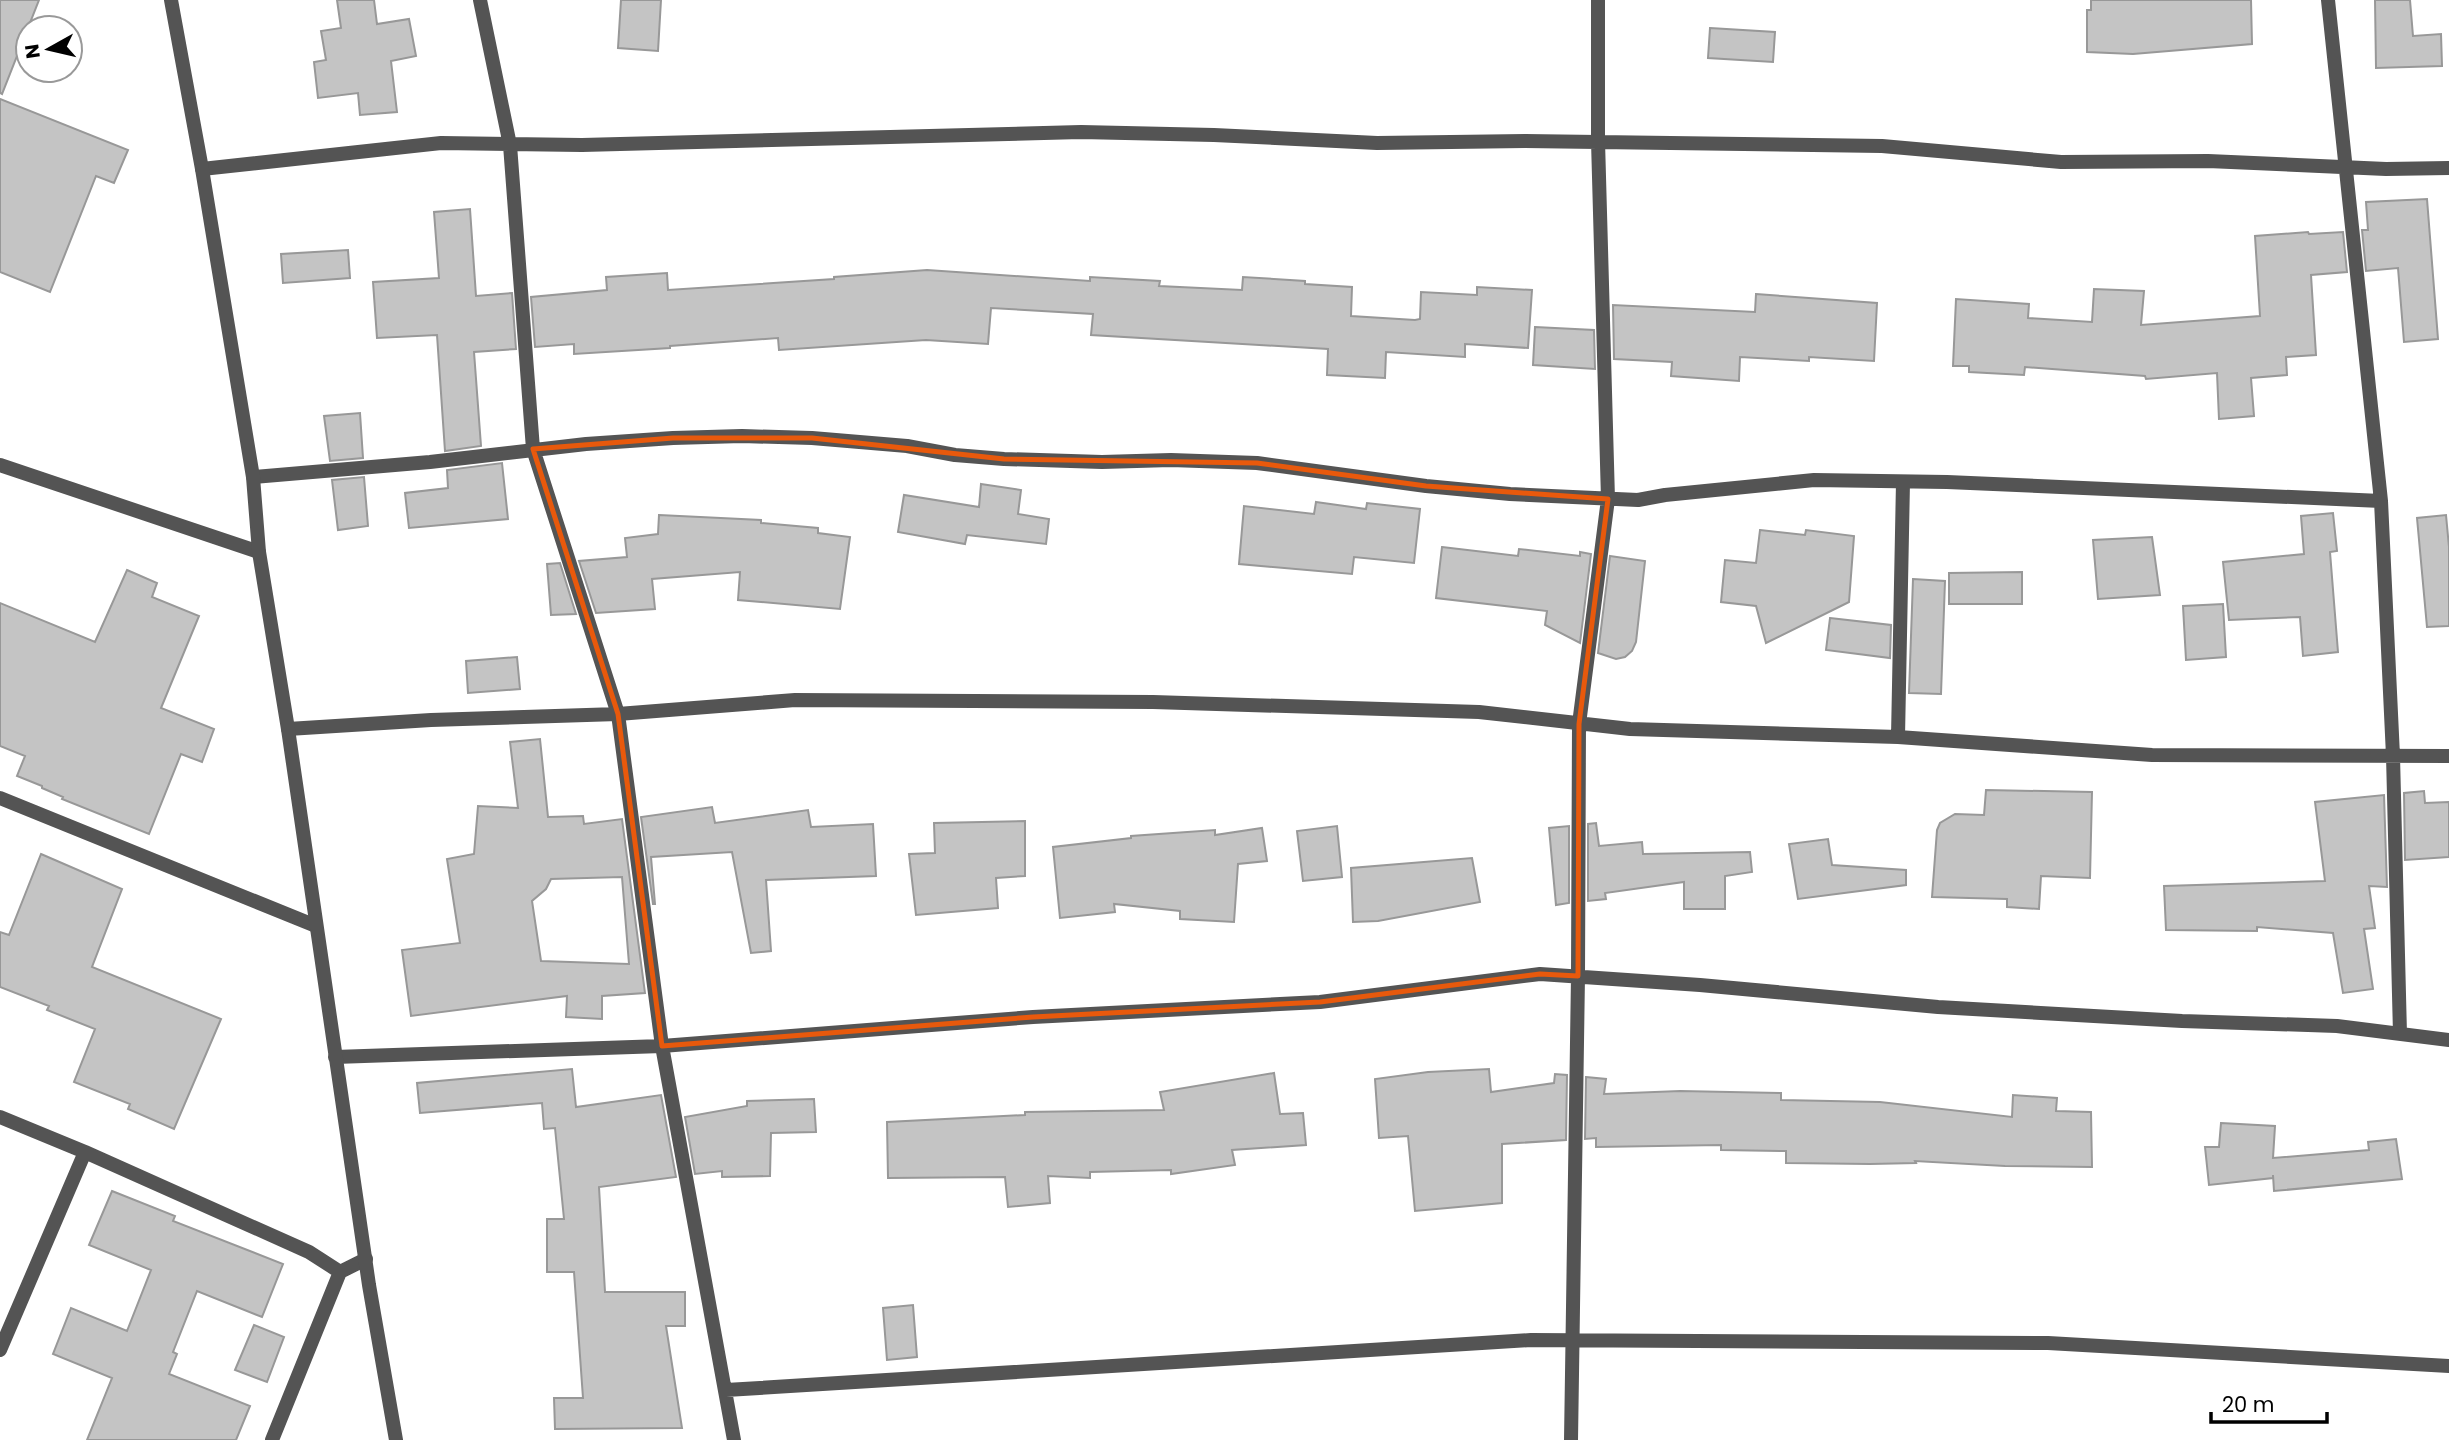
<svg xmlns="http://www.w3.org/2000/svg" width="2449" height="1440" font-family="Poppins,sans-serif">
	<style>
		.building { fill: #c4c4c4; stroke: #989898; stroke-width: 2; fill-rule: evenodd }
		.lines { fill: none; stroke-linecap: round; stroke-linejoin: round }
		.minor { stroke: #545454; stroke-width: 14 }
		.tertiary { stroke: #545454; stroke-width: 14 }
		.marked { fill: none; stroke: #e8590c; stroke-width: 5; stroke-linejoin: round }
	</style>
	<rect width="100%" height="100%" fill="#fff"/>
	<!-- building -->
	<path class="building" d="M 0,0 L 39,0 L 2,94 L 0,93 Z
		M 337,0 L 374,0 L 377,24 L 409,19 L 416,56 L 391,61 L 397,112 L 360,115 L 358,93 L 318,98 L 314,62 L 326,60 L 321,31 L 341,28 Z
		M 621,0 L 661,0 L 658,51 L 618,48 Z
		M 2091,0 L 2251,0 L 2252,44 L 2133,54 L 2087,52 L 2087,10 L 2091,10 Z
		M 2375,0 L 2410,0 L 2413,36 L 2441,34 L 2442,66 L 2376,68 Z
		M 1710,28 L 1775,32 L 1773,62 L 1708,58 Z
		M 0,99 L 128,150 L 114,183 L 96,176 L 50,292 L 0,272 Z
		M 2427,199 L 2438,339 L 2404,342 L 2398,268 L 2366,271 L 2362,230 L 2368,230 L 2366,202 Z
		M 470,209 L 476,296 L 512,293 L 516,349 L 474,352 L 481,446 L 445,451 L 437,335 L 377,338 L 373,282 L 439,278 L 434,212 Z
		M 2308,232 L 2309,234 L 2343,232 L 2347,272 L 2311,275 L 2316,355 L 2286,357 L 2287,375 L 2251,378 L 2254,416 L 2219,419 L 2217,373 L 2146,379 L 2145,376 L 2025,367 L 2024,375 L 1969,372 L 1969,366 L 1953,366 L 1956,299 L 2029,304 L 2028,318 L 2092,322 L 2094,289 L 2144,291 L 2141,325 L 2260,316 L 2255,236 Z
		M 348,250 L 350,278 L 283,283 L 281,254 Z
		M 927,270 L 1090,281 L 1090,277 L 1160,281 L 1159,286 L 1242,290 L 1243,277 L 1305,281 L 1305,284 L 1352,287 L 1351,316 L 1415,320 L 1420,319 L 1421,292 L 1477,295 L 1477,287 L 1532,290 L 1528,348 L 1465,344 L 1465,357 L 1386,352 L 1385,378 L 1327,375 L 1328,349 L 1091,335 L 1093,314 L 991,308 L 988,344 L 926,340 L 779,350 L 778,338 L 670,346 L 670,348 L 574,354 L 574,344 L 535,347 L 531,297 L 607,290 L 606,277 L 667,273 L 668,290 L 834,279 L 834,277 Z
		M 1756,294 L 1877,303 L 1874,361 L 1809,357 L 1809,361 L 1740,357 L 1739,381 L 1671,376 L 1672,362 L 1614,359 L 1613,305 L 1755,312 Z
		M 1535,327 L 1594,330 L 1595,369 L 1533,365 Z
		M 360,413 L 363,458 L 330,461 L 324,416 Z
		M 502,463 L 508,519 L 409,528 L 405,493 L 448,488 L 447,470 Z
		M 364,477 L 368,526 L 338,530 L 332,480 Z
		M 981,484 L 1021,490 L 1018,514 L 1049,519 L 1046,544 L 967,535 L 965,544 L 898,532 L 904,495 L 979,507 Z
		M 1316,502 L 1366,509 L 1367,503 L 1420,509 L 1414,563 L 1354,557 L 1352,574 L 1239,564 L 1244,506 L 1314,514 Z
		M 2333,513 L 2337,551 L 2330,552 L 2338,652 L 2303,656 L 2300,617 L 2229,620 L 2223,562 L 2304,554 L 2301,516 Z
		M 659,515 L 761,520 L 761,523 L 818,528 L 818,533 L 850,537 L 840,609 L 738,600 L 740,572 L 652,579 L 655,609 L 596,613 L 579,561 L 627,557 L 625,538 L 658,534 Z
		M 2446,515 L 2449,547 L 2449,626 L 2427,627 L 2417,518 Z
		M 1760,530 L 1805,535 L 1806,530 L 1854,536 L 1849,602 L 1766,643 L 1756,606 L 1721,602 L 1725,560 L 1756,563 Z
		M 2152,537 L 2160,595 L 2098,599 L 2093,540 Z
		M 1442,547 L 1518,556 L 1519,549 L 1580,556 L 1580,552 L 1591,554 L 1580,643 L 1545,625 L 1547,611 L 1436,598 Z
		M 1610,556 L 1645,561 L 1636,642 L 1632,651 L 1625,657 L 1616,659 L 1598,653 Z
		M 560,563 L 576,614 L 551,615 L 547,564 Z
		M 127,570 L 157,583 L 152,597 L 199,616 L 161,708 L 214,729 L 202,762 L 181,754 L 149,834 L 62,799 L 63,797 L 42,788 L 42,786 L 17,776 L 25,756 L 0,746 L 0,603 L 95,642 Z
		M 2022,572 L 2022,604 L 1949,604 L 1949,573 Z
		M 1913,579 L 1945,581 L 1941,694 L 1909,693 Z
		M 2223,604 L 2226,657 L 2186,660 L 2183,606 Z
		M 1830,618 L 1891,625 L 1890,658 L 1826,650 Z
		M 517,657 L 520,689 L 468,693 L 466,661 Z
		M 540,739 L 548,817 L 583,816 L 584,824 L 622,819 L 645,993 L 602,996 L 602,1019 L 566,1017 L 567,996 L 411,1016 L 402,950 L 460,943 L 447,859 L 474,854 L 478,806 L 518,808 L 510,742 ZM 622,877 L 629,964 L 541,961 L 532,901 L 546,889 L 551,879 Z
		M 1986,790 L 2092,792 L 2090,878 L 2041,876 L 2039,909 L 2007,907 L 2007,899 L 1932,897 L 1937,830 L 1940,823 L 1955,814 L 1984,815 Z
		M 2424,791 L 2425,803 L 2449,802 L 2449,857 L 2405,860 L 2404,793 Z
		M 2384,795 L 2387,887 L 2369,886 L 2375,928 L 2364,929 L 2373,989 L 2343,993 L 2333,933 L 2257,927 L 2257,931 L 2166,930 L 2164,886 L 2325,881 L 2315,802 Z
		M 712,807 L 715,823 L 808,810 L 811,827 L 873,824 L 876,876 L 766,880 L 771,951 L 751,953 L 732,852 L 651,857 L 655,904 L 653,904 L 641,817 Z
		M 1025,821 L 1025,876 L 996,878 L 998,908 L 916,915 L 909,854 L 935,853 L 934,823 Z
		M 1596,823 L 1599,846 L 1642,842 L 1643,854 L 1750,852 L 1752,872 L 1725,876 L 1725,909 L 1684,909 L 1684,882 L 1605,893 L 1606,899 L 1588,901 L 1588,824 Z
		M 1337,826 L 1342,877 L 1303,881 L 1297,831 Z
		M 1569,826 L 1569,903 L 1556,905 L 1549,828 Z
		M 1262,828 L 1267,861 L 1238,864 L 1234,922 L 1180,919 L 1180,911 L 1114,904 L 1115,912 L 1060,918 L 1053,847 L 1131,838 L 1131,836 L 1215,830 L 1215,835 Z
		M 1828,839 L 1832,865 L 1906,870 L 1906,885 L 1798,899 L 1789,844 Z
		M 41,854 L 122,889 L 92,967 L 221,1019 L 174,1129 L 128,1109 L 130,1104 L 74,1082 L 95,1029 L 47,1010 L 49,1006 L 0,987 L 0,932 L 9,935 Z
		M 1472,858 L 1480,902 L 1378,921 L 1353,922 L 1351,868 Z
		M 572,1069 L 576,1107 L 661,1095 L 676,1177 L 599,1187 L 605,1292 L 685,1292 L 685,1326 L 666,1326 L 682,1428 L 555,1429 L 554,1398 L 583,1398 L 574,1272 L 547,1272 L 547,1219 L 564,1219 L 555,1128 L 544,1129 L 542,1103 L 420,1113 L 417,1083 Z
		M 1489,1069 L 1491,1092 L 1554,1083 L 1555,1074 L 1567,1075 L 1566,1140 L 1502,1144 L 1502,1203 L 1415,1211 L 1408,1136 L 1379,1138 L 1375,1079 L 1428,1072 Z
		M 1274,1073 L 1280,1114 L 1303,1113 L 1306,1145 L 1232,1150 L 1235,1165 L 1171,1174 L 1171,1170 L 1090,1172 L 1090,1178 L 1048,1176 L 1050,1203 L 1008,1207 L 1005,1177 L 888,1178 L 887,1122 L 1025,1115 L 1025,1112 L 1164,1110 L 1160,1092 Z
		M 1586,1077 L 1606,1079 L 1604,1094 L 1680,1091 L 1781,1093 L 1781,1100 L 1880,1102 L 2012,1117 L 2013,1095 L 2057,1098 L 2056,1111 L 2091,1112 L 2092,1167 L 2005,1166 L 1915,1161 L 1916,1163 L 1870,1164 L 1786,1163 L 1786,1151 L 1721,1150 L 1721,1145 L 1596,1147 L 1596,1138 L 1585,1139 Z
		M 814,1099 L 816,1132 L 771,1133 L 770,1176 L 722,1177 L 722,1171 L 695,1174 L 685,1117 L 747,1106 L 747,1101 Z
		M 2221,1123 L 2275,1126 L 2273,1158 L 2369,1150 L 2368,1142 L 2396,1139 L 2402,1179 L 2274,1191 L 2273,1175 L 2273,1178 L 2209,1185 L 2205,1147 L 2219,1147 Z
		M 112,1191 L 175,1216 L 173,1221 L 283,1264 L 262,1317 L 197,1291 L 173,1352 L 177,1354 L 169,1374 L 250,1406 L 236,1440 L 87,1440 L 112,1378 L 53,1354 L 71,1308 L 127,1331 L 151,1270 L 89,1245 Z
		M 913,1305 L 917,1357 L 887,1360 L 883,1308 Z
		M 254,1325 L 284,1337 L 267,1382 L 235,1370 Z"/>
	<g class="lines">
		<!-- minor -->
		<path class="minor" d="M 480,0 L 510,145 L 533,449 L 618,714 L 662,1046 L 734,1440
			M 2328,0 L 2381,501 L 2393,756 L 2400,1034
			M 202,169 L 441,143 L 582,145 L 1081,132 L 1214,135 L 1377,143 L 1525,141 L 1882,146 L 2061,162 L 2208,161 L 2386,169 L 2449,168
			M 0,465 L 259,552
			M 253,477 L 430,462 L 586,444 L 673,438 L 742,436 L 812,438 L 907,446 L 955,455 L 1004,459 L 1102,462 L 1171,460 L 1257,463 L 1426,486 L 1510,494 L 1638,500 L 1665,495 L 1814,480 L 1947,482 L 2381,501
			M 288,729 L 431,720 L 618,714 L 795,700 L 1153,702 L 1479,712 L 1630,729 L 1898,737 L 2152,755 L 2449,756
			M 1898,737 L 1903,482
			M 0,798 L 316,926
			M 335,1057 L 662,1046 L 1033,1017 L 1320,1002 L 1540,974 L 1700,985 L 1938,1007 L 2182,1021 L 2337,1026 L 2449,1040
			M 0,1117 L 85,1152 L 309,1252 L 340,1272
			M 0,1350 L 85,1152
			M 726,1390 L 1531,1340 L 2048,1343 L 2449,1366
			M 272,1440 L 340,1272 L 366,1259
			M 1571,1440 L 1578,976 L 1579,724 L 1608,499 L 1598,141 L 1598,0"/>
		<!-- tertiary -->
		<path class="tertiary" d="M 171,0 L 202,169 L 253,477 L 259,552 L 288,729 L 369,1285 L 396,1440"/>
	</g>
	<!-- marked area -->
	<path class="marked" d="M 673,438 L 812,438 L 1004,459 L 1257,463 L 1426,486 L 1608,499 L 1579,724 L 1578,976 L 1540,974 L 1320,1002 L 1033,1017 L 662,1046 L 618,714 L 533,449 Z"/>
	<!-- north arrow -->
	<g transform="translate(49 49) rotate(262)"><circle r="33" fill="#ffffff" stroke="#999999" stroke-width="2"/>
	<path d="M0-5L12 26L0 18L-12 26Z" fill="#000000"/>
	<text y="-10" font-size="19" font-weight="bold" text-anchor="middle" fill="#000000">N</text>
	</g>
	<!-- scale -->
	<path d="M2211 1412v10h116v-10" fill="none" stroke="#000000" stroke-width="3.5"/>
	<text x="2222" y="1412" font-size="21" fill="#000000" stroke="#ffffff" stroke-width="5" paint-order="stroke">20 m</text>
</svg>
